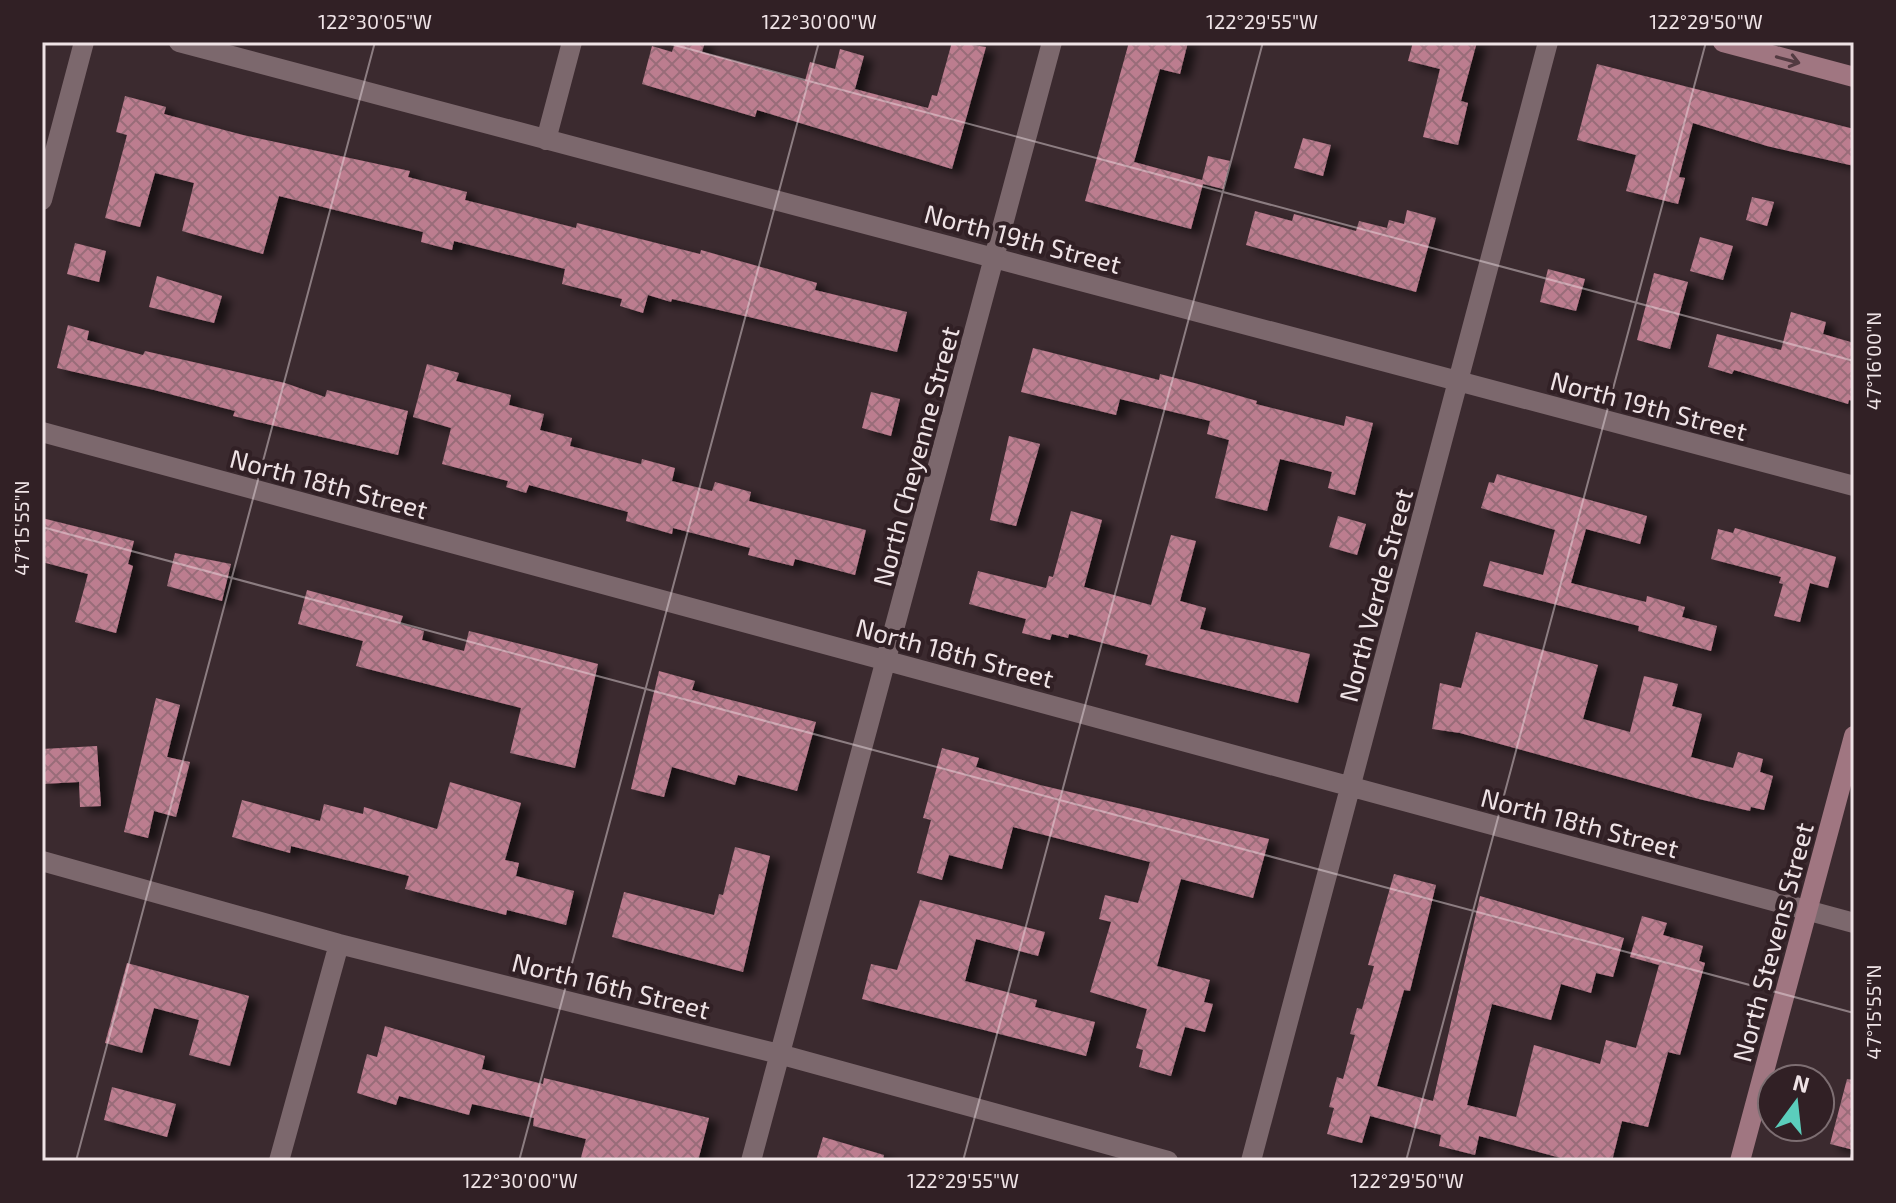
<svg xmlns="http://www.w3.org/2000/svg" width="1896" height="1203" font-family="'Exo 2',sans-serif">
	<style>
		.building { fill: url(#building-cross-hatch); filter: url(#shadow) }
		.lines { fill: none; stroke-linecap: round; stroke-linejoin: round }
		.street { stroke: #7c686d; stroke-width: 20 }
		.secondary { stroke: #a07681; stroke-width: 20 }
		.oneway { stroke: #523a41 }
		.ticks { fill: none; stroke: #efe3e6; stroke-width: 2; stroke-opacity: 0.45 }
		.labels { text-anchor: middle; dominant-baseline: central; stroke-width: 8; stroke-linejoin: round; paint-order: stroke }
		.street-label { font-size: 26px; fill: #efe3e6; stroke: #312025 }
		.neatline { fill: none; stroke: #efe3e6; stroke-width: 3 }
		.ticks-label { font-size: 20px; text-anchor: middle; fill: #efe3e6 }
	</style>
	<defs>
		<pattern id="building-cross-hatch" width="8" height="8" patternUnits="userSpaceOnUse" patternTransform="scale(2)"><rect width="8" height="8" fill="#bc7d8f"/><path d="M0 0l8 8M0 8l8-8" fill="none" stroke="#996c79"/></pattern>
		<filter id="shadow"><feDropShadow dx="9" dy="5" stdDeviation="4" flood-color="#0009"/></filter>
	</defs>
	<rect width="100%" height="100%" fill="#3b2a2f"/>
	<!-- building -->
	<path class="building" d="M 675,42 L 705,42 L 702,52 L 805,81 L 810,62 L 835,69 L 840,49 L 864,56 L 855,89 L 928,108 L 932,95 L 937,96 L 952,42 L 986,47 L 952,169 L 757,110 L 755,117 L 642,84 L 652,46 L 672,52 Z
		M 1129,42 L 1188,42 L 1180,74 L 1160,69 L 1134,162 L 1202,180 L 1208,156 L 1230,161 L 1223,189 L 1203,184 L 1191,229 L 1085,201 Z
		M 1413,42 L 1477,42 L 1461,101 L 1468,103 L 1458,145 L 1423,137 L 1440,69 L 1408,61 Z
		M 1597,64 L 1854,129 L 1854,166 L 1767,146 L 1693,123 L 1679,177 L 1685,178 L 1678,204 L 1626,191 L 1636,155 L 1577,140 Z
		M 125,96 L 166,107 L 164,114 L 243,135 L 410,171 L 408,177 L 467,192 L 465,200 L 576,228 L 577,223 L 700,254 L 701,250 L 817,283 L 815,290 L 907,312 L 897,352 L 672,299 L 671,302 L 648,295 L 643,313 L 620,306 L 622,299 L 562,284 L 565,269 L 454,241 L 452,250 L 421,242 L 423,232 L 279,196 L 263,254 L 182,231 L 194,183 L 155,173 L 140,227 L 105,218 L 127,135 L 116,132 Z
		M 1303,138 L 1331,145 L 1323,176 L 1294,168 Z
		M 1752,197 L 1774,202 L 1767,226 L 1746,220 Z
		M 1407,210 L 1436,218 L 1416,292 L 1246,245 L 1255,211 L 1292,221 L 1294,214 L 1356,231 L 1359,221 L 1387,228 L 1389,220 L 1404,224 Z
		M 1700,237 L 1733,246 L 1723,280 L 1690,271 Z
		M 75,243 L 106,251 L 99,282 L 67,274 Z
		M 1548,269 L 1585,279 L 1576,311 L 1540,302 Z
		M 1654,273 L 1688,282 L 1670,349 L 1637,340 Z
		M 157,276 L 222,296 L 214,323 L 149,307 Z
		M 1791,312 L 1826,322 L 1823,334 L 1854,343 L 1854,401 L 1849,400 L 1848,404 L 1734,370 L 1732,374 L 1708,367 L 1717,334 L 1781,350 Z
		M 68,325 L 89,331 L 87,340 L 143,355 L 145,351 L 285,383 L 325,397 L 327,390 L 408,411 L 398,455 L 233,416 L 235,411 L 154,390 L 57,368 Z
		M 1033,348 L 1159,380 L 1160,374 L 1198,384 L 1257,401 L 1256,404 L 1344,426 L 1346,416 L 1373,423 L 1355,495 L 1328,488 L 1332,472 L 1280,459 L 1267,511 L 1215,498 L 1229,440 L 1207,434 L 1210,421 L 1120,399 L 1116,415 L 1021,392 Z
		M 427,364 L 459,373 L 456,381 L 511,395 L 509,405 L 544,414 L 540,430 L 572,438 L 570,446 L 641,464 L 642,459 L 675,468 L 672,481 L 712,491 L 715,482 L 751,492 L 749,501 L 866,530 L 855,575 L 795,559 L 793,566 L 748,555 L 750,548 L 673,528 L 672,534 L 626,521 L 628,512 L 529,485 L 526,493 L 506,487 L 508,481 L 442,464 L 451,428 L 413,417 Z
		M 871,392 L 900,399 L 891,436 L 862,428 Z
		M 1009,436 L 1040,444 L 1016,526 L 990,520 Z
		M 1497,474 L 1647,516 L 1640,544 L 1586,529 L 1571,583 L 1646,602 L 1647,596 L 1685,607 L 1682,617 L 1717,626 L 1711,651 L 1638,631 L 1639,626 L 1483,586 L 1490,561 L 1543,575 L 1555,530 L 1481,508 L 1489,482 L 1494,483 Z
		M 1071,511 L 1102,520 L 1084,587 L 1151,605 L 1171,535 L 1196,541 L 1180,601 L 1206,608 L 1200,629 L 1310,654 L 1298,703 L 1145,665 L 1148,655 L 1069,634 L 1068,638 L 1052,634 L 1050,640 L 1022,633 L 1026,619 L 969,604 L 978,571 L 1046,588 L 1049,576 L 1053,577 Z
		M 1338,516 L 1366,524 L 1357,555 L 1329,547 Z
		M 42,518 L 134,541 L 128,564 L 133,566 L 116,633 L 75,622 L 88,574 L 42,562 Z
		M 1735,528 L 1836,557 L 1828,588 L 1810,583 L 1800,622 L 1774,616 L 1783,584 L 1779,583 L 1781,577 L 1711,559 L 1718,529 L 1733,533 Z
		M 175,553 L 231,564 L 222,601 L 167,586 Z
		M 307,590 L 403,616 L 400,624 L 424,631 L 422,640 L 464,651 L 469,631 L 598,664 L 575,768 L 510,753 L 521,708 L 356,666 L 363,641 L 298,624 Z
		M 1476,632 L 1598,665 L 1583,719 L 1630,732 L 1644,676 L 1678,684 L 1672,706 L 1702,714 L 1691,757 L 1733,768 L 1738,752 L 1763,759 L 1760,772 L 1773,776 L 1764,810 L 1751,807 L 1750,811 L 1699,799 L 1460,733 L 1432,729 L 1440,683 L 1461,688 Z
		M 659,671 L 695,681 L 692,690 L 816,722 L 797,791 L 738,775 L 735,785 L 672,767 L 664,797 L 631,789 Z
		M 156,698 L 180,705 L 167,757 L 190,762 L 176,817 L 154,811 L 148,838 L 124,832 Z
		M 97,746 L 101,806 L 80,807 L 79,782 L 42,784 L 42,749 Z
		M 942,748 L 979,758 L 976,767 L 1040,785 L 1269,839 L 1253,898 L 1181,879 L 1157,966 L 1210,980 L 1204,1002 L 1213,1004 L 1205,1032 L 1185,1027 L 1171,1076 L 1139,1067 L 1143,1050 L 1136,1048 L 1147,1009 L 1090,992 L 1111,922 L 1099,919 L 1105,895 L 1138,903 L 1150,862 L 1013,827 L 1002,869 L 949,855 L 942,880 L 917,873 L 931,820 L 923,818 Z
		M 450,782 L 521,803 L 505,860 L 519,863 L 516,876 L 574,891 L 566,925 L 507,910 L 506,915 L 405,889 L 409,876 L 291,846 L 290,853 L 232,837 L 242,800 L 320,821 L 324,804 L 363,814 L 364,807 L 437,829 Z
		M 735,847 L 770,856 L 743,972 L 612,937 L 624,892 L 714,915 L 719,894 L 723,895 Z
		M 1394,874 L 1436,885 L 1410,991 L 1404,990 L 1377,1086 L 1433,1101 L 1480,896 L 1624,938 L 1613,977 L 1596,973 L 1591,993 L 1561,984 L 1551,1020 L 1492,1004 L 1467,1105 L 1516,1117 L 1534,1045 L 1600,1064 L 1606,1040 L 1636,1048 L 1659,965 L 1630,957 L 1642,916 L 1667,923 L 1663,935 L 1703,946 L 1699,961 L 1705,963 L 1680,1055 L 1668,1052 L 1648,1127 L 1622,1121 L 1612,1161 L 1572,1161 L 1479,1136 L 1475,1155 L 1439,1146 L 1441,1135 L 1370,1116 L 1362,1143 L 1327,1134 L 1334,1108 L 1329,1107 L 1337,1077 L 1343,1079 L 1355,1035 L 1350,1034 L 1357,1008 L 1362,1009 L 1374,966 L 1368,965 Z
		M 920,900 L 1045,932 L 1038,956 L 976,939 L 965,981 L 1037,1000 L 1035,1007 L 1095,1022 L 1086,1056 L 862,999 L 871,964 L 897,970 Z
		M 127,963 L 249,996 L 230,1066 L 189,1055 L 199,1020 L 154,1008 L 142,1053 L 105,1043 Z
		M 385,1026 L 485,1056 L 482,1069 L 543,1084 L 544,1078 L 709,1118 L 698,1161 L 580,1161 L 586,1139 L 533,1126 L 534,1118 L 472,1104 L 469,1115 L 399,1096 L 396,1105 L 357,1093 L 367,1054 L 377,1057 Z
		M 1847,1079 L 1854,1080 L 1854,1150 L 1830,1144 Z
		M 112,1087 L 176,1104 L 167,1137 L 104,1120 Z
		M 823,1137 L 884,1155 L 883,1161 L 816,1161 Z"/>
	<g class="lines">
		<!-- street -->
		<path class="street" d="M 179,42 L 1854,486
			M 546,140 L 572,42
			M 42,200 L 84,42
			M 42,432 L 1854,923
			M 42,861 L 339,944 L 779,1054 L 1168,1161
			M 279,1161 L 339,944
			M 751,1161 L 1052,42
			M 1251,1161 L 1548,42"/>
		<!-- secondary -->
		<path class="secondary" d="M 1723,42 L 1854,77
			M 1740,1161 L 1854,736"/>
	</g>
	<!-- one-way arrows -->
	<defs><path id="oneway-shaft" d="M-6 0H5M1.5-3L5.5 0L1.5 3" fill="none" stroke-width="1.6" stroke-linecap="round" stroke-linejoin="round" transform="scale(2)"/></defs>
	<use class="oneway" href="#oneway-shaft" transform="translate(1788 60) rotate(15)"/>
	<!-- ticks -->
	<path class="ticks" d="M 663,42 L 1854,361M 42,527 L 1854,1013M 76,1161 L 375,42M 519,1161 L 819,42M 963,1161 L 1263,42M 1406,1161 L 1706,42M 1850,1161 L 1854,1146"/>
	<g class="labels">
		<!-- street labels -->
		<g class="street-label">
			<text transform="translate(1023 238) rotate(15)">North 19th Street</text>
			<text transform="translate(1649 405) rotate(15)">North 19th Street</text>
			<text transform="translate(915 456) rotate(-75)">North Cheyenne Street</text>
			<text transform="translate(329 483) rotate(15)">North 18th Street</text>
			<text transform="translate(1375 595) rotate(-75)">North Verde Street</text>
			<text transform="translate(955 652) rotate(15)">North 18th Street</text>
			<text transform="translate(1580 822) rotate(15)">North 18th Street</text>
			<text transform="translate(1772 942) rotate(-75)">North Stevens Street</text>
			<text transform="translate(611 985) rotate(14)">North 16th Street</text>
		</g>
	</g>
	<!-- border -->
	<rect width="1896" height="1203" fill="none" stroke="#312025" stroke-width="88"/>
	<!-- north arrow -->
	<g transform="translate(1796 1103) rotate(15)"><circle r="38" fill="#312025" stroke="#7d6e72" stroke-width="2"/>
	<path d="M0-6L14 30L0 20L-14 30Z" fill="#5bcebc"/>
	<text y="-12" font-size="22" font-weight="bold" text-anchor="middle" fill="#efe3e6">N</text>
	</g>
	<rect x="44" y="44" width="1808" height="1115" class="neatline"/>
	<g class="ticks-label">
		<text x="375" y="29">122°30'05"W</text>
		<text x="819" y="29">122°30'00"W</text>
		<text x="1262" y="29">122°29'55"W</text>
		<text x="1706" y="29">122°29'50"W</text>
		<text transform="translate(1874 361) rotate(-90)" y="7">47°16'00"N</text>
		<text transform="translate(22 528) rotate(-90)" y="7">47°15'55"N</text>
		<text transform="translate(1874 1012) rotate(-90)" y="7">47°15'55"N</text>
		<text x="520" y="1188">122°30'00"W</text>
		<text x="963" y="1188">122°29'55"W</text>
		<text x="1407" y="1188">122°29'50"W</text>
	</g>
</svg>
